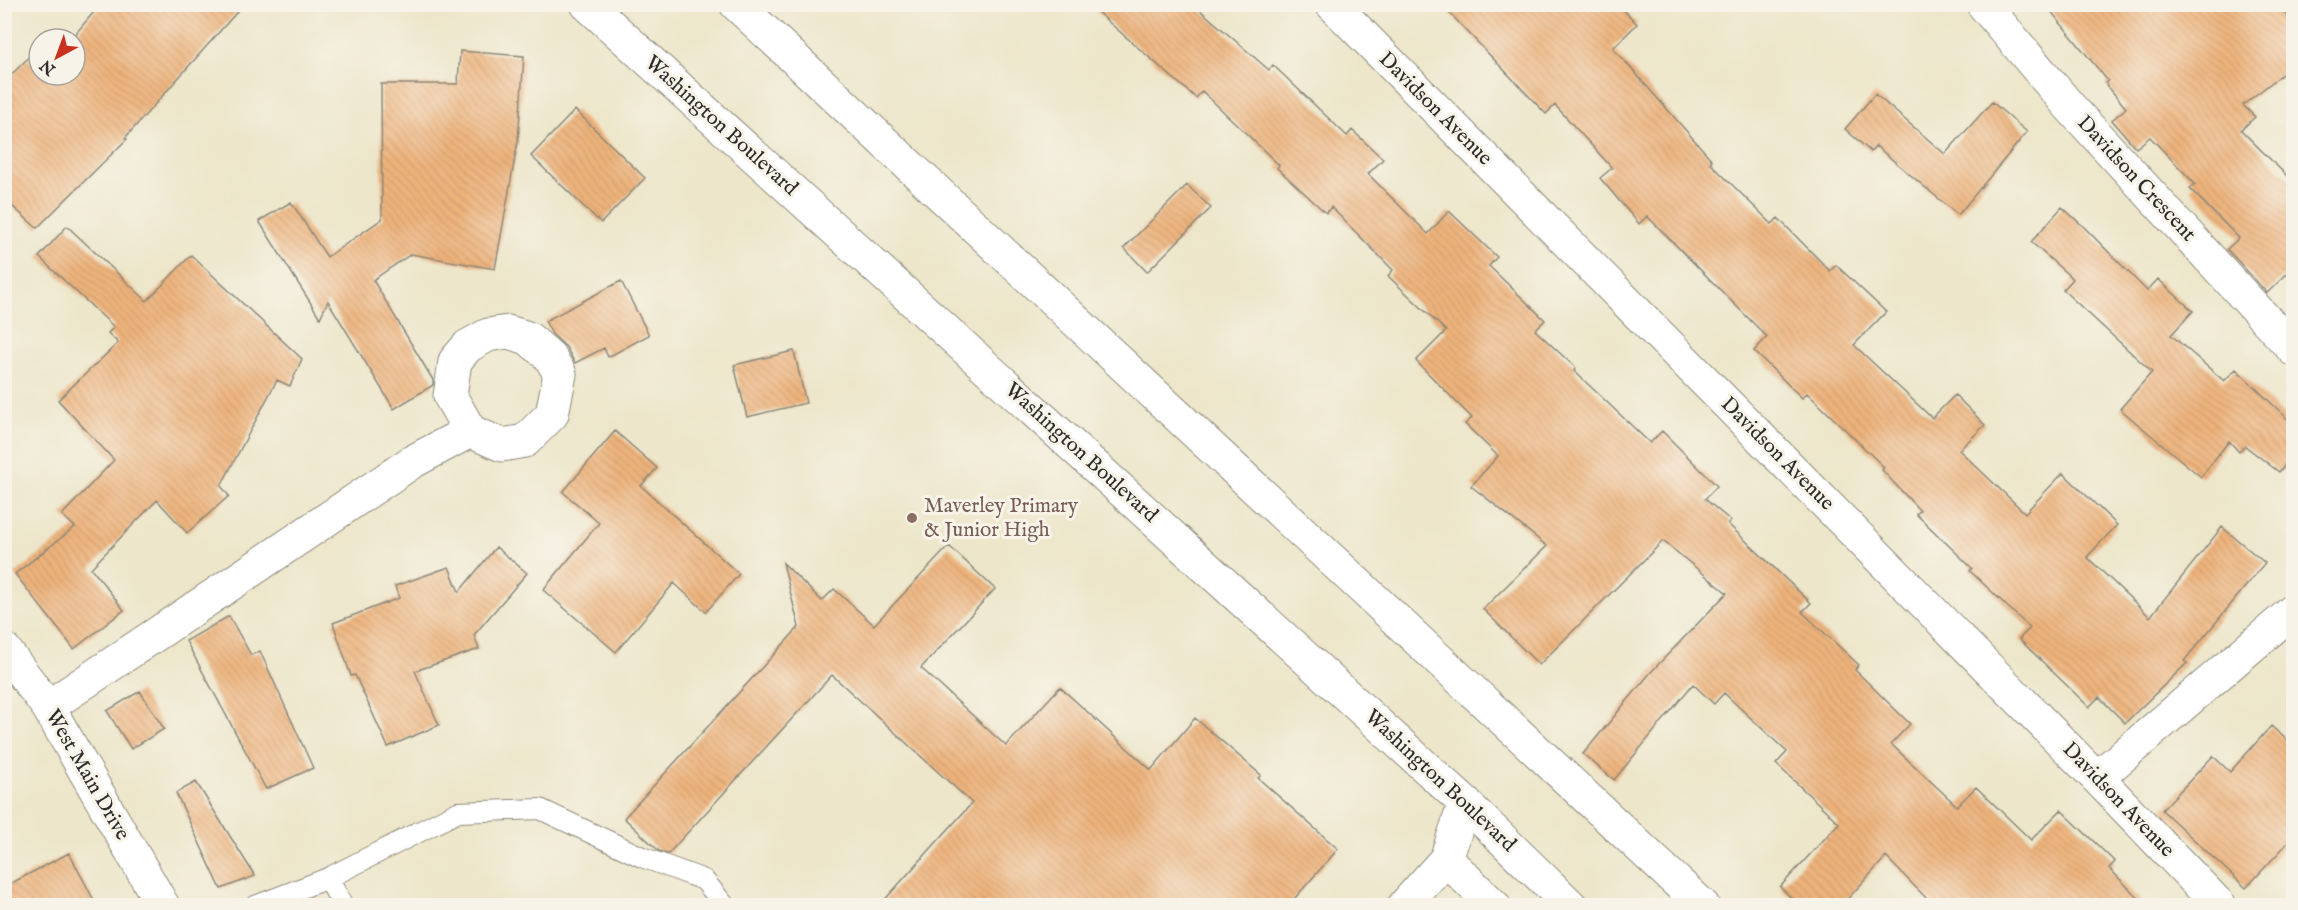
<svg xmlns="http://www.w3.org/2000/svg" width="2298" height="910" font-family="'IM FELL English',serif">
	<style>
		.building { fill: url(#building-back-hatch) }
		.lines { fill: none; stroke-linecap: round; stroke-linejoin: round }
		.lane-casing { stroke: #8c887a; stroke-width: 22 }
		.street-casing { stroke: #8c887a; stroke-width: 35 }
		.highway-casing { stroke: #8c887a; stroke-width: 35 }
		.lane { stroke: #fff; stroke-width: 20 }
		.street { stroke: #fff; stroke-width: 33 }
		.highway { stroke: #fff; stroke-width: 33 }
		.education-dot { fill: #8d6e63; stroke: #f7f3e8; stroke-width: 2 }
		.labels { text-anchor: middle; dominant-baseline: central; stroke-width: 6; stroke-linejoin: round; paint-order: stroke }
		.street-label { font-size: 21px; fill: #2b2b2b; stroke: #f7f3e8 }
		.education-label { font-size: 21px; fill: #785e54; stroke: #f7f3e8; text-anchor: start }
	</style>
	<defs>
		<pattern id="building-back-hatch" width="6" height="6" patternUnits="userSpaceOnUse" patternTransform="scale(1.5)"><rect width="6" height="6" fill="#eeb37c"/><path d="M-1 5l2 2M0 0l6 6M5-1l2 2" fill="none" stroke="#cc9a6b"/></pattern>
	</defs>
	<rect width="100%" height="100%" fill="#f7f3e8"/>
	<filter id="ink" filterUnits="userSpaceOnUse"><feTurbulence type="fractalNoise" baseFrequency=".0167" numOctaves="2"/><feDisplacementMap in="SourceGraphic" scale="12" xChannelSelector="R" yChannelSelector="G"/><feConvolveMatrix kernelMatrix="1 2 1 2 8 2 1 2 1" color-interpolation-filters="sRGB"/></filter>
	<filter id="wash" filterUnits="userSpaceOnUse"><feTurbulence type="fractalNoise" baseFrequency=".008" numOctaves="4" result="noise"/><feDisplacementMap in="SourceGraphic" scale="24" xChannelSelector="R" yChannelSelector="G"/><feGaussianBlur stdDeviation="1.35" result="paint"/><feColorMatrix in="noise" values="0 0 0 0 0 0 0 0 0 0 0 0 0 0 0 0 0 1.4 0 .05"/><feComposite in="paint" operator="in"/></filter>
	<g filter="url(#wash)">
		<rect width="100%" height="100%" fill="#ede6ca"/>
		<g id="blocks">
			<!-- building -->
			<path class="building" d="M 106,4 L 244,4 L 125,138 L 127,139 L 37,228 L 4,199 L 4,82 L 36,50 L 39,53 L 39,75 L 75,75 L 75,39 L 71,39 L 99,6 Z
				M 1088,4 L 1193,4 L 1269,70 L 1273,65 L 1347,136 L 1352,130 L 1383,159 L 1368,174 L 1428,234 L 1449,211 L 1497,257 L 1489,266 L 1545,320 L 1535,330 L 1576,368 L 1574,371 L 1650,443 L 1662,431 L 1717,486 L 1705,499 L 1731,521 L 1728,524 L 1811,603 L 1802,612 L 1859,665 L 1855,670 L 1910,724 L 1891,744 L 1957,806 L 1976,787 L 2031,840 L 2061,810 L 2115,862 L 2109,868 L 2146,906 L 1934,906 L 1886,857 L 1841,906 L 1800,906 L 1780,887 L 1839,823 L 1776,764 L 1787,752 L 1724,693 L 1714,704 L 1693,684 L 1614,780 L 1583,754 L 1651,672 L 1727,593 L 1663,541 L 1539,665 L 1483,609 L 1547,546 L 1471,486 L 1498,456 L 1465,424 L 1472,418 L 1416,361 L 1446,331 L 1388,276 L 1393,270 L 1331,207 L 1326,213 L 1277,168 L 1279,165 L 1202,91 L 1196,98 Z
				M 1441,4 L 1618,4 L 1637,24 L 1613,48 L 1712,160 L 1710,163 L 1772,224 L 1778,218 L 1830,271 L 1836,265 L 1886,312 L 1854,345 L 1932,418 L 1955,395 L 1985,425 L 1959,450 L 2025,513 L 2063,473 L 2117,525 L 2087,557 L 2150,617 L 2222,527 L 2265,563 L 2184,661 L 2187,663 L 2125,723 L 2099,697 L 2089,707 L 2019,639 L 2030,628 L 1970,571 L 1972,568 L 1916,514 L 1920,511 L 1882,470 L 1884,467 L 1807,393 L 1802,398 L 1754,351 L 1767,337 L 1647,216 L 1639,224 L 1600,178 L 1612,168 L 1555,105 L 1546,114 Z
				M 2045,4 L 2277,4 L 2294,25 L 2294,65 L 2243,105 L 2255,117 L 2241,130 L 2294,183 L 2294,267 L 2267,293 L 2227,249 L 2239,238 L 2190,189 L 2195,184 L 2150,137 L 2136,148 L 2112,120 L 2126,108 L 2105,83 L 2108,81 Z
				M 460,51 L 524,56 L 518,141 L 495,269 L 411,254 L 373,280 L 433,380 L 433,385 L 394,409 L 328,301 L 320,318 L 259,221 L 291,202 L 327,257 L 382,219 L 381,84 L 458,84 Z
				M 1875,94 L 1945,154 L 1992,102 L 2027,132 L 1958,215 L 1876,146 L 1871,152 L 1845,129 Z
				M 575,110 L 645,178 L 601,223 L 531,156 Z
				M 1187,185 L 1211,208 L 1147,272 L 1124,248 Z
				M 2062,207 L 2083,226 L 2147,291 L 2158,279 L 2193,311 L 2171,335 L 2224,381 L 2236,369 L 2294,425 L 2294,454 L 2279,472 L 2245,446 L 2239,452 L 2229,441 L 2201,477 L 2120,409 L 2152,372 L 2063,290 L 2073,279 L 2031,242 Z
				M 67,226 L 147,301 L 191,255 L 302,359 L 290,386 L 277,380 L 221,486 L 229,496 L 187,533 L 157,500 L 91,568 L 124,610 L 74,649 L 15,574 L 75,527 L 62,515 L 114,460 L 58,400 L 118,343 L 108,333 L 114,327 L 39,257 Z
				M 621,281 L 649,335 L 608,357 L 604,348 L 575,363 L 566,347 L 552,334 L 545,321 Z
				M 794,351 L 806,403 L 747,417 L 734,365 Z
				M 615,431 L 657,468 L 641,486 L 739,574 L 706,612 L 674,583 L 616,652 L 543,590 L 599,523 L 563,492 Z
				M 949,546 L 995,589 L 921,668 L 1006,746 L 1060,687 L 1151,770 L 1195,718 L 1261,775 L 1258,778 L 1338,849 L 1288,906 L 879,906 L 972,803 L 832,675 L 668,854 L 659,851 L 624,818 L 799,627 L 783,563 L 822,601 L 834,589 L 874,625 Z
				M 496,547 L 527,573 L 474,635 L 479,649 L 415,671 L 439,725 L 388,747 L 355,675 L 351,676 L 333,623 L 399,598 L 395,586 L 449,567 L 459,592 Z
				M 229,616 L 251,655 L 260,651 L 313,768 L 266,789 L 186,641 Z
				M 140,691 L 164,729 L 131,749 L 107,711 Z
				M 2271,726 L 2294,746 L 2294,836 L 2246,888 L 2162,810 L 2213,756 L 2230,772 Z
				M 196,782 L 255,876 L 221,889 L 176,793 Z
				M 69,853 L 97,906 L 4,906 L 4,887 Z"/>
		</g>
	</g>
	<g filter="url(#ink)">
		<use href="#blocks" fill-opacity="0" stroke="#8c887a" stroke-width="1.5"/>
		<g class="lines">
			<defs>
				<path id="lane" d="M 328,878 L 343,906
					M 255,906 L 328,878 L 458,812 L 540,809 L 642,857 L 704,880 L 725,906"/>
				<path id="street" d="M 1332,4 L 2097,778 L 2220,906
					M 1983,4 L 2070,107 L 2294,350
					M 508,332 L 528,338 L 550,357 L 560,374 L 552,414 L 525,441 L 502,445 L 470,431 L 450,396 L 455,361 L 468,346 L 488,335 Z
					M 4,649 L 48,707 L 163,906
					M 48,707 L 412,462 L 470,431
					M 2097,778 L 2294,610
					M 1446,859 L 1494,906
					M 1404,906 L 1446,859 L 1465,803"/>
				<path id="highway" d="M 587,4 L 1465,803 L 1571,906
					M 736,4 L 1703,906"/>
			</defs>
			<!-- lane casing -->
			<use href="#lane" class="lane-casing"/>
			<!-- street casing -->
			<use href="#street" class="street-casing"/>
			<!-- highway casing -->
			<use href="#highway" class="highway-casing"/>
			<!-- lane -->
			<use href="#lane" class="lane"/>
			<!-- street -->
			<use href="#street" class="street"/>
			<!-- highway -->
			<use href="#highway" class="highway"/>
		</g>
	</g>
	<!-- markers -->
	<circle class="education-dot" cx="912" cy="518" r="6"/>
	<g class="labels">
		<!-- street labels -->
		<g class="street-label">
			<text transform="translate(1435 109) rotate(45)">Davidson Avenue</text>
			<text transform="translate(721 126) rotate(42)">Washington Boulevard</text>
			<text transform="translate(2136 179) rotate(47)">Davidson Crescent</text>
			<text transform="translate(1081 453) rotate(42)">Washington Boulevard</text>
			<text transform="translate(1777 454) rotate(45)">Davidson Avenue</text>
			<text transform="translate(87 775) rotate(60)">West Main Drive</text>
			<text transform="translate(1440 781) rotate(43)">Washington Boulevard</text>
			<text transform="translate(2118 800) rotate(46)">Davidson Avenue</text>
		</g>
		<!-- education labels -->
		<g class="education-label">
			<text x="924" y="506">Maverley Primary<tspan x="924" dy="24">&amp; Junior High</tspan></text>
		</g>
	</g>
	<!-- margin -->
	<rect width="2298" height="910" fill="none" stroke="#f7f3e8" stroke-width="24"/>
	<!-- north arrow -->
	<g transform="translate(57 57) rotate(221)"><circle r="28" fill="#f7f3e8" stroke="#a5a39c" stroke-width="1.5"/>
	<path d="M0-4.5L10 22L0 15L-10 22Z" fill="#c8321e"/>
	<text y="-9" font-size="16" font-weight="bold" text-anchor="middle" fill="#2b2b2b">N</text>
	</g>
</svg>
